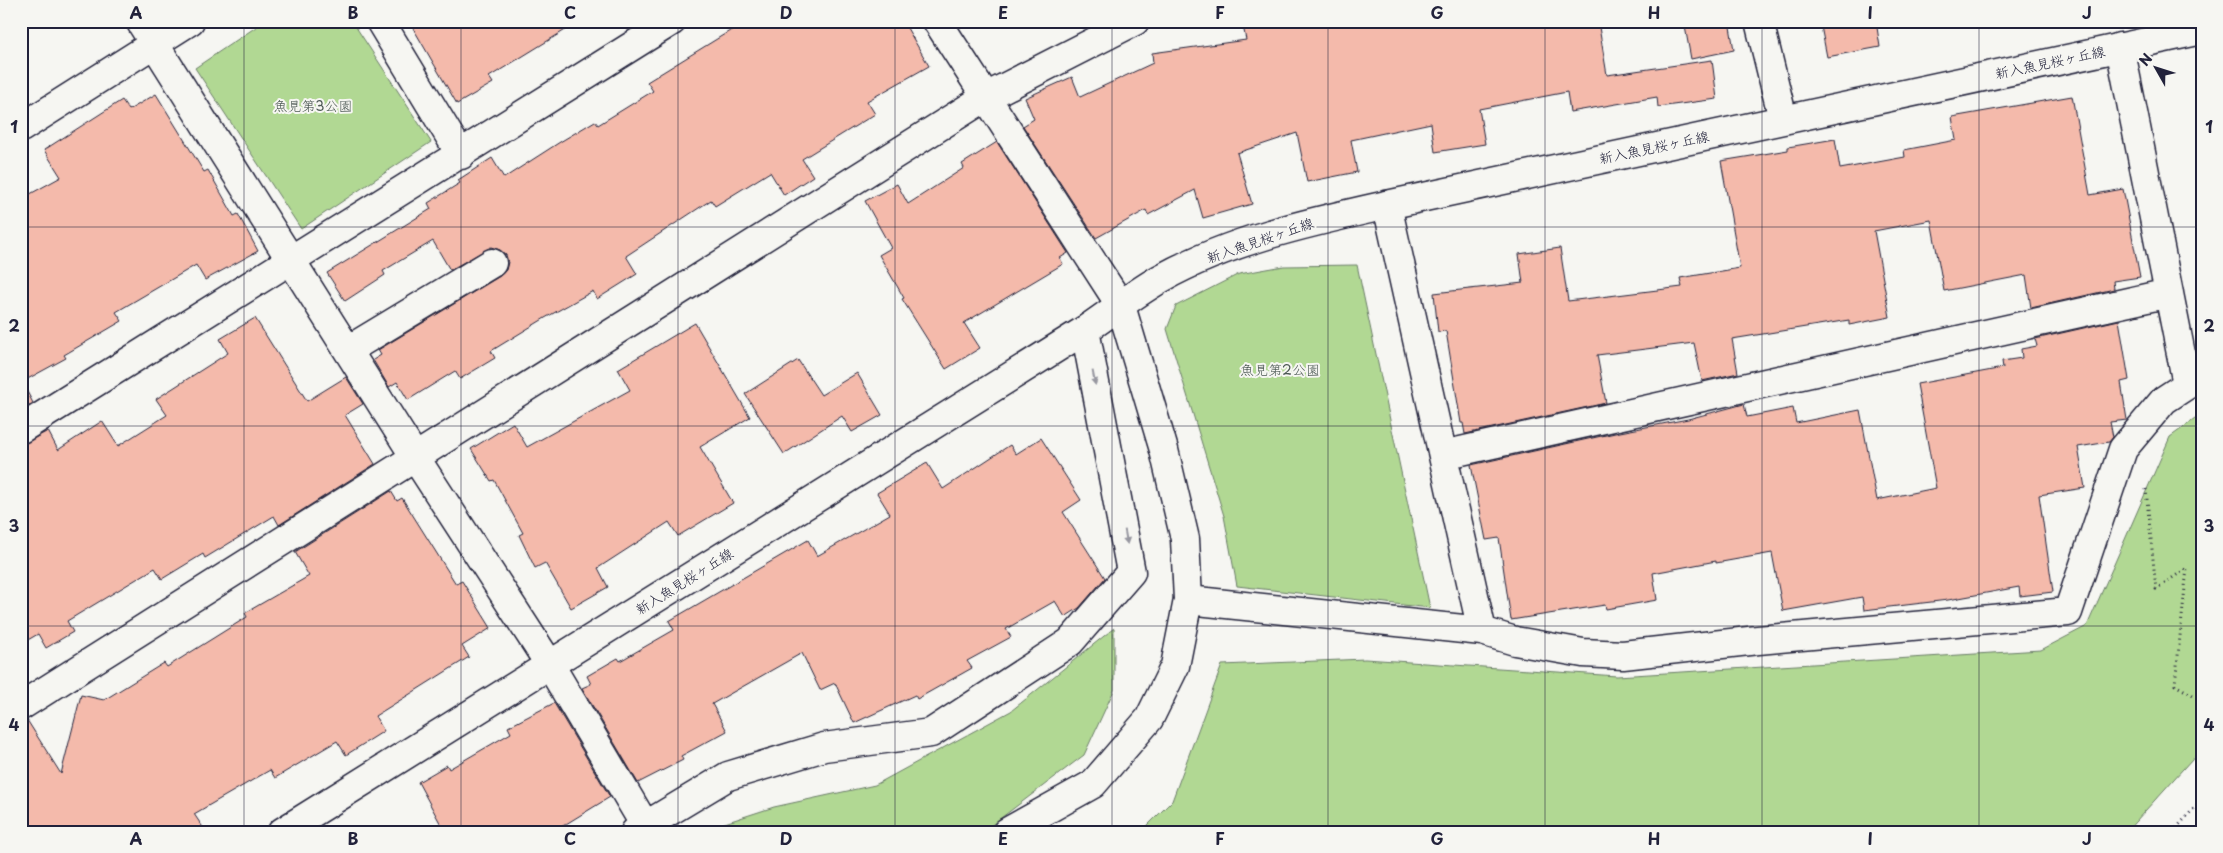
<svg xmlns="http://www.w3.org/2000/svg" width="2223" height="853" font-family="'Playpen Sans','Klee One',sans-serif">
	<style>
		.green { fill: #b1d893; stroke: #6a7d67 }
		.building { fill: #f4baab; stroke: #22223b }
		.lines { fill: none; stroke-linecap: round; stroke-linejoin: round }
		.street-casing { stroke: #22223b; stroke-width: 31 }
		.secondary-casing { stroke: #22223b; stroke-width: 31 }
		.path { stroke: #22223b; stroke-width: 3; stroke-dasharray: 1 4; stroke-linecap: butt }
		.street { stroke: #f6f6f2; stroke-width: 28 }
		.secondary { stroke: #f6f6f2; stroke-width: 28 }
		.oneway { fill: #9797a0 }
		.grid { fill: none; stroke: #22223b; stroke-width: 1; stroke-opacity: 0.55 }
		.labels { text-anchor: middle; dominant-baseline: central; stroke-width: 4; stroke-linejoin: round; paint-order: stroke }
		.street-label { font-size: 14px; fill: #22223b; stroke: #f6f6f2 }
		.park-label { font-size: 14px; fill: #4d5955; stroke: #f6f6f2 }
		.neatline { fill: none; stroke: #22223b; stroke-width: 2 }
		.grid-label { font-size: 16px; text-anchor: middle; font-weight: bold; fill: #22223b }
	</style>
	<rect width="100%" height="100%" fill="#f6f6f2"/>
	<filter id="ink" filterUnits="userSpaceOnUse"><feTurbulence type="fractalNoise" baseFrequency=".02" numOctaves="2"/><feDisplacementMap in="SourceGraphic" scale="10" xChannelSelector="R" yChannelSelector="G"/><feConvolveMatrix kernelMatrix="1 2 1 2 8 2 1 2 1" color-interpolation-filters="sRGB"/></filter>
	<g filter="url(#ink)">
		<!-- green -->
		<path class="green" d="M 265,21 L 352,21 L 431,142 L 301,229 L 195,68 Z
			M 1357,265 L 1430,608 L 1237,586 L 1224,516 L 1167,329 L 1176,306 L 1239,274 L 1284,266 Z
			M 2202,414 L 2202,748 L 2126,832 L 1141,832 L 1172,801 L 1222,665 L 1365,659 L 1617,676 L 2041,650 L 2087,626 L 2170,437 Z
			M 1114,628 L 1114,690 L 1084,755 L 989,827 L 978,832 L 697,832 L 774,807 L 875,785 L 1011,711 Z"/>
		<!-- building -->
		<path class="building" d="M 409,21 L 580,21 L 489,77 L 493,83 L 457,104 Z
			M 746,21 L 903,21 L 929,66 L 867,101 L 875,114 L 802,159 L 813,176 L 784,195 L 770,172 L 715,206 L 711,200 L 626,256 L 637,274 L 597,299 L 593,291 L 545,318 L 491,351 L 495,358 L 460,379 L 455,371 L 408,400 L 397,382 L 389,387 L 373,360 L 381,355 L 378,350 L 500,276 L 506,270 L 508,262 L 506,255 L 500,250 L 491,247 L 450,270 L 433,241 L 383,271 L 385,275 L 345,301 L 327,273 L 431,209 L 428,203 L 460,183 L 458,180 L 492,158 L 504,178 L 560,142 L 595,121 L 598,125 L 653,91 L 647,82 Z
			M 1242,21 L 1598,21 L 1607,75 L 1712,60 L 1717,99 L 1658,107 L 1657,97 L 1570,112 L 1567,92 L 1479,109 L 1485,144 L 1435,152 L 1431,123 L 1351,140 L 1357,172 L 1307,182 L 1297,133 L 1237,153 L 1252,204 L 1203,218 L 1195,190 L 1148,215 L 1146,210 L 1096,238 L 1023,126 L 1034,119 L 1025,98 L 1072,77 L 1080,97 L 1153,63 L 1152,53 L 1246,40 Z
			M 1684,21 L 1729,21 L 1734,50 L 1691,59 Z
			M 1820,21 L 1876,21 L 1880,47 L 1827,57 Z
			M 156,94 L 204,172 L 208,170 L 234,216 L 238,214 L 258,251 L 205,280 L 196,265 L 116,312 L 122,321 L 64,355 L 66,358 L 22,382 L 33,403 L 21,410 L 21,199 L 61,177 L 44,150 L 122,100 L 129,110 Z
			M 2072,96 L 2090,195 L 2123,189 L 2140,277 L 2113,281 L 2114,289 L 2031,308 L 2026,275 L 1944,291 L 1931,220 L 1874,231 L 1890,317 L 1849,325 L 1849,320 L 1732,339 L 1738,373 L 1702,381 L 1694,343 L 1597,355 L 1606,403 L 1465,434 L 1463,423 L 1461,423 L 1446,331 L 1438,332 L 1434,293 L 1523,283 L 1519,254 L 1560,248 L 1568,301 L 1682,287 L 1680,278 L 1740,268 L 1721,161 L 1788,150 L 1788,147 L 1835,139 L 1840,169 L 1905,157 L 1904,150 L 1956,140 L 1952,117 Z
			M 997,142 L 1068,253 L 1060,258 L 1063,264 L 964,323 L 980,348 L 946,369 L 902,299 L 904,298 L 879,255 L 891,248 L 865,201 L 897,184 L 908,204 L 964,168 L 962,164 Z
			M 255,318 L 307,401 L 346,377 L 363,404 L 345,415 L 375,464 L 279,525 L 274,516 L 205,558 L 203,554 L 162,579 L 155,568 L 67,621 L 73,632 L 46,648 L 38,634 L 21,644 L 21,445 L 48,431 L 58,450 L 102,421 L 118,446 L 167,415 L 156,399 L 228,353 L 220,339 Z
			M 2119,320 L 2129,380 L 2121,382 L 2127,420 L 2110,422 L 2113,437 L 2109,442 L 2078,447 L 2085,488 L 2039,495 L 2053,592 L 2020,596 L 2019,587 L 1948,600 L 1864,610 L 1862,597 L 1783,611 L 1772,553 L 1716,563 L 1716,561 L 1653,573 L 1657,600 L 1606,609 L 1605,605 L 1511,620 L 1499,538 L 1486,540 L 1471,465 L 1615,433 L 1688,419 L 1744,404 L 1747,417 L 1793,408 L 1796,423 L 1860,410 L 1877,500 L 1936,488 L 1917,384 L 2003,368 L 2002,361 L 2022,358 L 2021,349 L 2037,346 L 2035,339 Z
			M 695,323 L 750,417 L 700,447 L 733,503 L 678,536 L 669,522 L 598,568 L 608,587 L 571,608 L 545,563 L 535,568 L 519,535 L 523,533 L 494,480 L 491,481 L 471,449 L 513,423 L 527,447 L 630,390 L 618,369 Z
			M 798,360 L 821,395 L 857,373 L 882,415 L 852,432 L 842,416 L 784,454 L 745,394 Z
			M 1041,438 L 1081,500 L 1063,512 L 1105,578 L 1079,608 L 1065,617 L 1055,601 L 1006,629 L 1011,637 L 967,661 L 972,668 L 917,699 L 915,695 L 854,723 L 835,683 L 820,690 L 802,653 L 712,704 L 727,731 L 681,756 L 683,760 L 638,783 L 582,688 L 591,684 L 587,676 L 618,658 L 620,661 L 674,630 L 669,621 L 808,540 L 817,556 L 890,514 L 877,493 L 927,463 L 943,489 L 1010,445 L 1016,454 Z
			M 391,491 L 397,501 L 402,498 L 456,584 L 462,581 L 491,628 L 462,646 L 469,657 L 375,716 L 384,731 L 346,755 L 337,741 L 275,778 L 270,770 L 194,814 L 206,832 L 21,832 L 21,722 L 27,720 L 61,774 L 81,695 L 104,700 L 164,663 L 167,667 L 247,617 L 245,613 L 309,576 L 295,552 Z
			M 554,703 L 610,797 L 553,832 L 445,832 L 418,782 L 447,765 L 449,769 L 511,733 L 508,727 Z"/>
		<g class="lines">
			<defs>
				<path id="street" d="M 140,21 L 415,457 L 550,665 L 646,827
					M 380,21 L 461,155
					M 937,21 L 1121,306
					M 1759,21 L 1783,119
					M 2120,47 L 2187,384
					M 1387,205 L 1482,631
					M 348,350 L 492,263
					M 21,429 L 672,21
					M 1443,455 L 2169,293
					M 1188,600 L 1482,631 L 1515,641 L 1583,653 L 1623,655 L 1758,640 L 2068,612 L 2123,449 L 2164,400 L 2202,375
					M 21,706 L 986,97 L 1135,21
					M 635,832 L 728,776 L 824,747 L 931,733 L 1070,642 L 1131,572 L 1085,330"/>
				<path id="secondary" d="M 21,128 L 190,21
					M 282,832 L 1085,330 C 1110,313 1134,294 1160,279 C 1229,240 1311,222 1387,205 L 2202,30
					M 1007,832 L 1093,784 L 1149,719 L 1175,666 L 1188,600 L 1185,539 L 1164,450 L 1121,306"/>
			</defs>
			<!-- street casing -->
			<use href="#street" class="street-casing"/>
			<!-- secondary casing -->
			<use href="#secondary" class="secondary-casing"/>
			<!-- path -->
			<path class="path" d="M 2146,489 L 2156,589 L 2187,568 L 2175,685 L 2202,700
				M 2173,832 L 2202,799"/>
			<!-- street -->
			<use href="#street" class="street"/>
			<!-- secondary -->
			<use href="#secondary" class="secondary"/>
		</g>
		<!-- one-way arrows -->
		<defs><path id="oneway-solid" d="M-6-.8H1V-3.2L6.5 0L1 3.2V.8H-6Z" transform="scale(1.25)"/></defs>
		<g class="oneway">
			<use href="#oneway-solid" transform="translate(1094 378) rotate(79)"/>
			<use href="#oneway-solid" transform="translate(1126 537) rotate(80)"/>
		</g>
	</g>
	<!-- grid -->
	<path class="grid" d="M 244,21 L 244,832M 461,21 L 461,832M 678,21 L 678,832M 895,21 L 895,832M 1112,21 L 1112,832M 1328,21 L 1328,832M 1545,21 L 1545,832M 1762,21 L 1762,832M 1979,21 L 1979,832M 21,227 L 2202,227M 21,426 L 2202,426M 21,626 L 2202,626"/>
	<g class="labels">
		<!-- street labels -->
		<g class="street-label">
			<text transform="translate(2050 62) rotate(-12)">新入魚見桜ヶ丘線</text>
			<text transform="translate(1654 147) rotate(-12)">新入魚見桜ヶ丘線</text>
			<text transform="translate(1260 240) rotate(-19)">新入魚見桜ヶ丘線</text>
			<text transform="translate(684 581) rotate(-32)">新入魚見桜ヶ丘線</text>
		</g>
		<!-- park labels -->
		<g class="park-label">
			<text x="313" y="105">魚見第3公園</text>
			<text x="1280" y="369">魚見第2公園</text>
		</g>
	</g>
	<!-- margin -->
	<rect width="2223" height="853" fill="none" stroke="#f6f6f2" stroke-width="55"/>
	<!-- north arrow -->
	<g transform="translate(2156 68) rotate(309)" stroke="#f6f6f2" stroke-width="4" paint-order="stroke">
	<path d="M0-4L9 19L0 12L-9 19Z" fill="#22223b"/>
	<text y="-8" font-size="14" font-weight="bold" text-anchor="middle" fill="#22223b">N</text>
	</g>
	<rect x="28" y="28" width="2168" height="798" class="neatline"/>
	<g class="grid-label">
		<text x="136" y="19">A</text>
		<text x="353" y="19">B</text>
		<text x="570" y="19">C</text>
		<text x="786" y="19">D</text>
		<text x="1003" y="19">E</text>
		<text x="1220" y="19">F</text>
		<text x="1437" y="19">G</text>
		<text x="1654" y="19">H</text>
		<text x="1870" y="19">I</text>
		<text x="2087" y="19">J</text>
		<text x="14" y="133">1</text>
		<text x="2209" y="133">1</text>
		<text x="14" y="332">2</text>
		<text x="2209" y="332">2</text>
		<text x="14" y="532">3</text>
		<text x="2209" y="532">3</text>
		<text x="14" y="731">4</text>
		<text x="2209" y="731">4</text>
		<text x="136" y="845">A</text>
		<text x="353" y="845">B</text>
		<text x="570" y="845">C</text>
		<text x="786" y="845">D</text>
		<text x="1003" y="845">E</text>
		<text x="1220" y="845">F</text>
		<text x="1437" y="845">G</text>
		<text x="1654" y="845">H</text>
		<text x="1870" y="845">I</text>
		<text x="2087" y="845">J</text>
	</g>
</svg>
